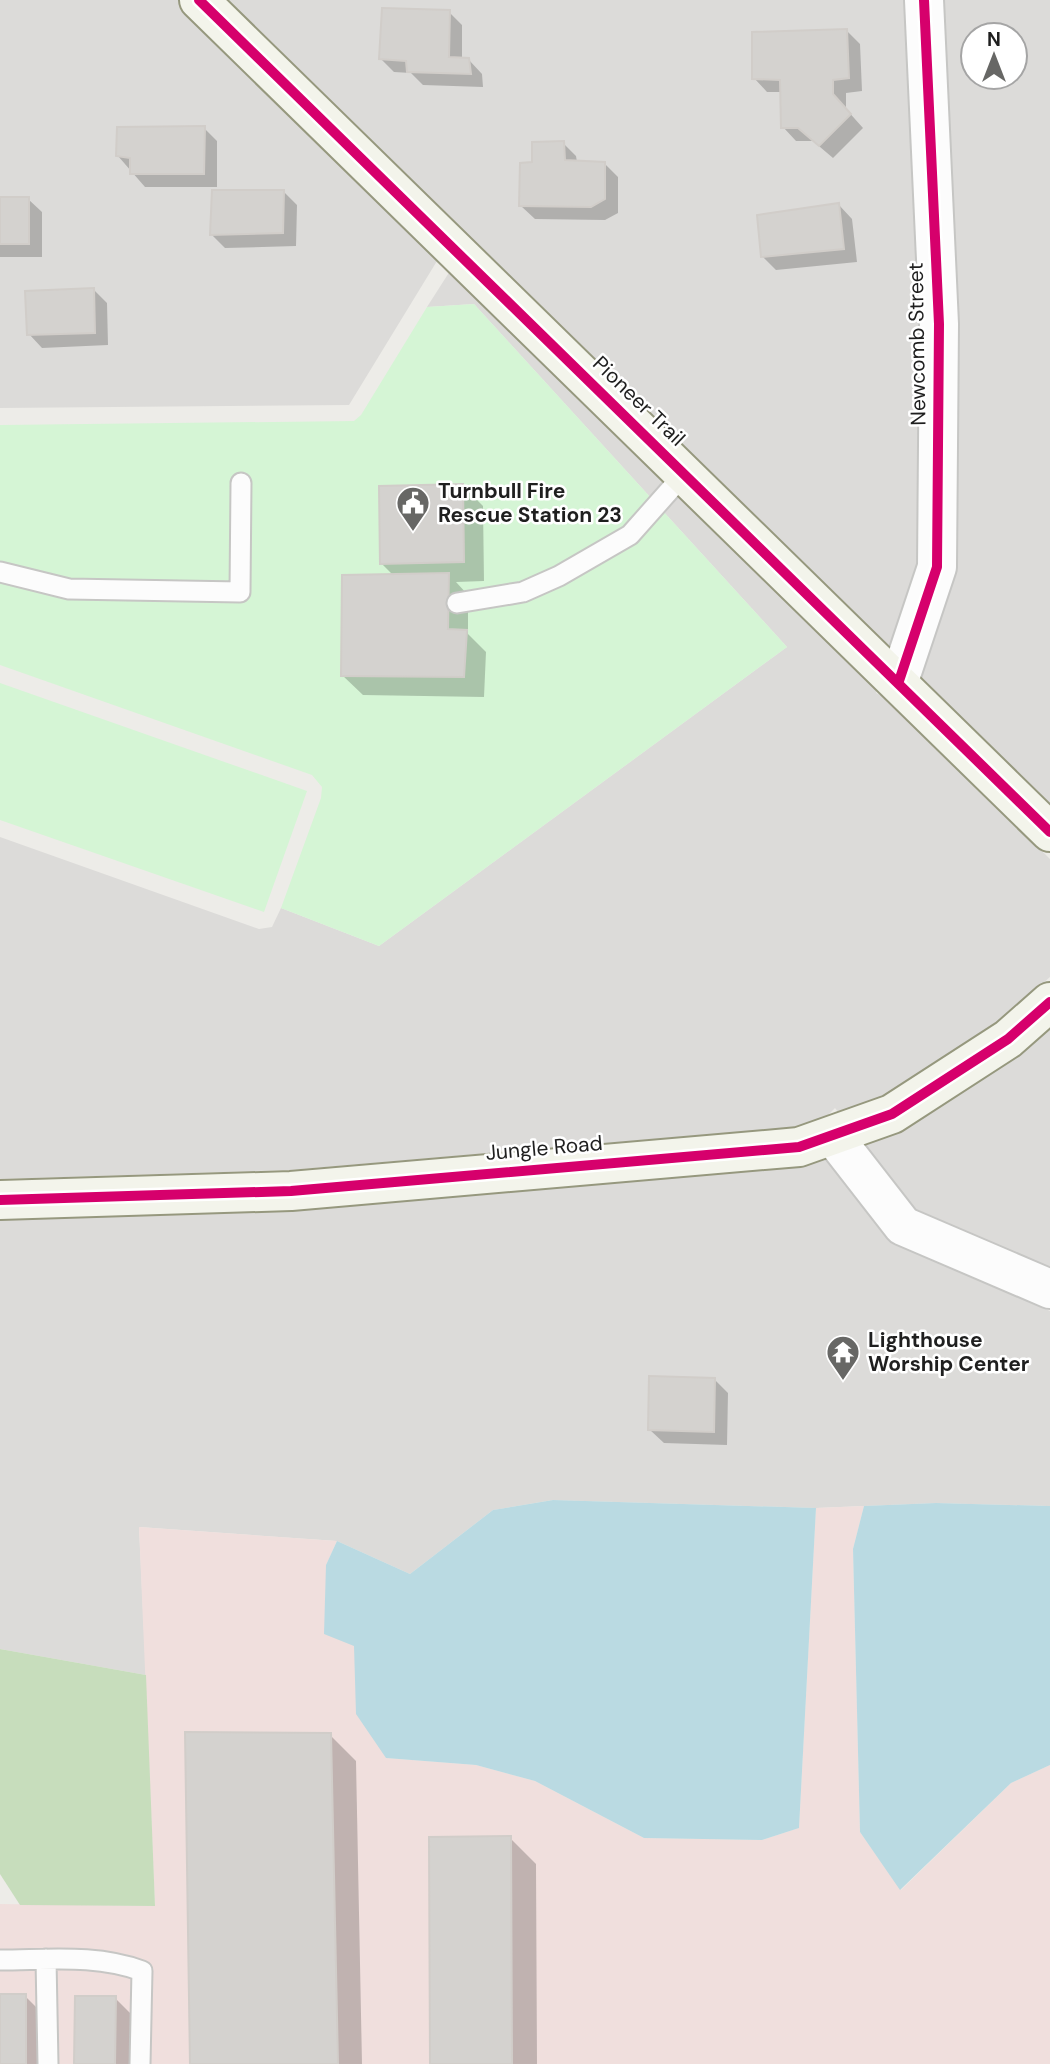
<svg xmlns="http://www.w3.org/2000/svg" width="1050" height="2064" font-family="'DM Sans',sans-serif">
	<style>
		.residential { fill: #dcdbd9; fill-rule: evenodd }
		.commercial { fill: #f0dfdd }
		.forest { fill: #c7ddbc }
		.park { fill: #d5f5d5 }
		.water { fill: #badae2 }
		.shadow { fill: #0003 }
		.building { fill: #d4d2cf; stroke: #d1cdc9; stroke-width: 2 }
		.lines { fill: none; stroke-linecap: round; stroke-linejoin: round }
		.lane-casing { stroke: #c6c6c4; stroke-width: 23 }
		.street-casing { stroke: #c6c6c4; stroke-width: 42 }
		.secondary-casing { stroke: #96987e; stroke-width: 42 }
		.lane { stroke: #fcfcfc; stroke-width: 19 }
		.street { stroke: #fcfcfc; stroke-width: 38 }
		.secondary { stroke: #f3f4eb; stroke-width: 38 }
		.cycleway-casing { stroke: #fff; stroke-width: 15 }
		.cycleway { stroke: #d6006c; stroke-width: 10 }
		.labels { text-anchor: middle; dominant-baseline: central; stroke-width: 5; stroke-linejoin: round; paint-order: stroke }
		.street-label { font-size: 21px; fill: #1f1f1f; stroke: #fff }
		.poi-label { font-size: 21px; font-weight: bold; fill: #1f1f1f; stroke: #fff; text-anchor: start }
	</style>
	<rect width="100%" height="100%" fill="#edece8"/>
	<!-- residential -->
	<path class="residential" d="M 0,0 L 924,0 L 937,567 L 899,681 L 448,243 L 349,405 L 0,408 Z
		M 942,0 L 1050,0 L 1050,806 L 920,676 ZM 973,35 L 1015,35 L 1015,77 L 973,77 Z
		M 450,271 L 878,688 L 876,693 L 889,699 L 1050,859 L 1050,977 L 998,1022 L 885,1095 L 839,1113 L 835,1108 L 825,1118 L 796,1127 L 290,1170 L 0,1179 L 0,837 L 259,929 L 272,927 L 281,908 L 379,946 L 787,647 L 474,304 L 427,307 Z
		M 1050,1027 L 1050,1268 L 913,1208 L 864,1146 L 901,1131 L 1017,1056 Z
		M 827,1158 L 872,1218 L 896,1244 L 1050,1311 L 1050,1506 L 936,1503 L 816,1508 L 553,1500 L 493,1510 L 410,1574 L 337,1541 L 139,1527 L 146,1675 L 0,1649 L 0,1220 L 292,1210 L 800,1167 Z"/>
	<!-- commercial -->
	<path class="commercial" d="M 864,1506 L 853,1549 L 860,1832 L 901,1890 L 1011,1783 L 1050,1765 L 1050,2064 L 0,2064 L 0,1904 L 155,1906 L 139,1527 L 337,1541 L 326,1565 L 354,1645 L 386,1758 L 476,1765 L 535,1781 L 644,1838 L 762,1840 L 799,1828 L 816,1508 Z"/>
	<!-- forest -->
	<path class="forest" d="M 0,1649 L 146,1675 L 155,1906 L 20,1905 L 0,1874 Z"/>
	<!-- park -->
	<path class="park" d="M 474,304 L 787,647 L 379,946 L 281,908 L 321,798 L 322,787 L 312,775 L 0,665 L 0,425 L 354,421 L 361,415 L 427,307 Z
		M 0,683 L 307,791 L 264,912 L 0,820 Z"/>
	<!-- water -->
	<path class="water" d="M 553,1500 L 816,1508 L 799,1828 L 762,1840 L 644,1838 L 535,1781 L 476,1765 L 386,1758 L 356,1714 L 354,1646 L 324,1634 L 326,1565 L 337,1541 L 410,1574 L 493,1510 Z
		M 936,1503 L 1050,1506 L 1050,1765 L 1011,1783 L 900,1890 L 860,1832 L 853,1549 L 864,1506 Z"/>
	<!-- shadow -->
	<path class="shadow" d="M 449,12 L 462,25 L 462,59 L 469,60 L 482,74 L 483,87 L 423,85 L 411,73 L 394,72 L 381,59 Z
		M 847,31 L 860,44 L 862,91 L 846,93 L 846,109 L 863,128 L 833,158 L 813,141 L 796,141 L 783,127 L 782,92 L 767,92 L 754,78 Z
		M 204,128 L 217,141 L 217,187 L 145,187 L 118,156 Z
		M 563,143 L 576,156 L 577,162 L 604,163 L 618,177 L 618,213 L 605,220 L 535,219 L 521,206 L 534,164 Z
		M 283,191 L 297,205 L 296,246 L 225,248 L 211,234 Z
		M 0,199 L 28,199 L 42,212 L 42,257 L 0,257 Z
		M 839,205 L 852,219 L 857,262 L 776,270 L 763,257 Z
		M 94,290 L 107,303 L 108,345 L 42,348 L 29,334 Z
		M 463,486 L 483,506 L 484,581 L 456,582 L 468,595 L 468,634 L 486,652 L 484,697 L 363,695 L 342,675 L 394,576 L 381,563 Z
		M 715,1380 L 728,1393 L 727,1445 L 664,1443 L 650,1430 Z
		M 330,1735 L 356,1761 L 362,2064 L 192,2064 Z
		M 510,1838 L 536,1864 L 537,2064 L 432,2064 Z
		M 0,1996 L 25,1996 L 51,2022 L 51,2064 L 0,2064 Z
		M 115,1998 L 135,2018 L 135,2064 L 76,2064 Z"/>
	<!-- building -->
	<path class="building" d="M 382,8 L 450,10 L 449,57 L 469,58 L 471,74 L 407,72 L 406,61 L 379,59 Z
		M 847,29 L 849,78 L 833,80 L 833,94 L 851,114 L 819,146 L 798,128 L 781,128 L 780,80 L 752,79 L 752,32 Z
		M 205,126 L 204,174 L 130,174 L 130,158 L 116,156 L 117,127 Z
		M 564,141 L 565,160 L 605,162 L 605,199 L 591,207 L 519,206 L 520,163 L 532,162 L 532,142 Z
		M 212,190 L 284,190 L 283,233 L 210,235 Z
		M 0,197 L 29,197 L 29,244 L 0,244 Z
		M 839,203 L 844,249 L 761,257 L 757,215 Z
		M 94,288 L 95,333 L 27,335 L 25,291 Z
		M 463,484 L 464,562 L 380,564 L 379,486 Z
		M 449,573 L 448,629 L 467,630 L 464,677 L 341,676 L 342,575 Z
		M 649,1376 L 715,1378 L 714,1432 L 648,1430 Z
		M 185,1732 L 331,1733 L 338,2064 L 190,2064 Z
		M 511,1836 L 512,2064 L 430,2064 L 429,1837 Z
		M 0,1994 L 26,1994 L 26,2064 L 0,2064 Z
		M 75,1996 L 116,1996 L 115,2064 L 74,2064 Z"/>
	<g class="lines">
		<defs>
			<path id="lane" d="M 0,572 L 69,589 L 240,592 L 241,483
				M 457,603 L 523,592 L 559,576 L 630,535 L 685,473
				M 46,1959 L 48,2064
				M 0,1960 C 48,1960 96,1954 142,1971 L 140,2064"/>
			<path id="street" d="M 899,681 L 937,567 L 939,324 L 924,0
				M 833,1136 L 903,1226 L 1050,1289"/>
			<path id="secondary" d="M 199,0 L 1050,832
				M 0,1200 L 291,1191 L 799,1147 L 892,1114 L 1008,1039 L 1050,1002"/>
		</defs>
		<!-- lane casing -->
		<use href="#lane" class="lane-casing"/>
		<!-- street casing -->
		<use href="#street" class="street-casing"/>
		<!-- secondary casing -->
		<use href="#secondary" class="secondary-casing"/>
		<!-- lane -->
		<use href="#lane" class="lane"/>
		<!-- street -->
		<use href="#street" class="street"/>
		<!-- secondary -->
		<use href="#secondary" class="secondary"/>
		<defs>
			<path id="cycleway" d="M 199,0 L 1050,832
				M 899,681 L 937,567 L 939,324 L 924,0
				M 0,1200 L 291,1191 L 799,1147 L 892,1114 L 1008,1039 L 1050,1002"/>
		</defs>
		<!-- cycleway casing -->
		<use href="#cycleway" class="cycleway-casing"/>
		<!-- cycleway -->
		<use href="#cycleway" class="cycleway"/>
	</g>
	<!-- icons -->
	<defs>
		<symbol id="civic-pin" viewBox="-11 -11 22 30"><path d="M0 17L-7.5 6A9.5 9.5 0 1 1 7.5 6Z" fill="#676765" stroke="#fff"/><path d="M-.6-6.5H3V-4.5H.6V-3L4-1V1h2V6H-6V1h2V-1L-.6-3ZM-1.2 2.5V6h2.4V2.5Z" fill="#fff"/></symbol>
		<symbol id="temple-pin" viewBox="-11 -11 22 30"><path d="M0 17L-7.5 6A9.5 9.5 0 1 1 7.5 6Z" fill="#676765" stroke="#fff"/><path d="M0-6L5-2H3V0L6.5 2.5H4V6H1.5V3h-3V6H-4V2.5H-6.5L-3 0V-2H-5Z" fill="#fff"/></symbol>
	</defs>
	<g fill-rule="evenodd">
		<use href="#civic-pin" x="394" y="484" width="38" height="52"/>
		<use href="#temple-pin" x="824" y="1333" width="38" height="52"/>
	</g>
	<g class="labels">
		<!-- street labels -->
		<g class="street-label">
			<text transform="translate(917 344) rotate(-91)">Newcomb Street</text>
			<text transform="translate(639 401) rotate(44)">Pioneer Trail</text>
			<text transform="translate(544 1148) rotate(-5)">Jungle Road</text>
		</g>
		<!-- poi labels -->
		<g class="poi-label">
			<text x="438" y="491">Turnbull Fire<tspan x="438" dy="24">Rescue Station 23</tspan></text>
			<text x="868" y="1340">Lighthouse<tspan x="868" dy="24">Worship Center</tspan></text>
		</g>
	</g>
	<!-- north arrow -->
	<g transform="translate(994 56)"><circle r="33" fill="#ffffff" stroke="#a5a5a5" stroke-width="2"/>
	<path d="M0-5L12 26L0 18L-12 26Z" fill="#676765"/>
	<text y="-10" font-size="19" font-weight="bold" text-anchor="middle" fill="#1f1f1f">N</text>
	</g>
</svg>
